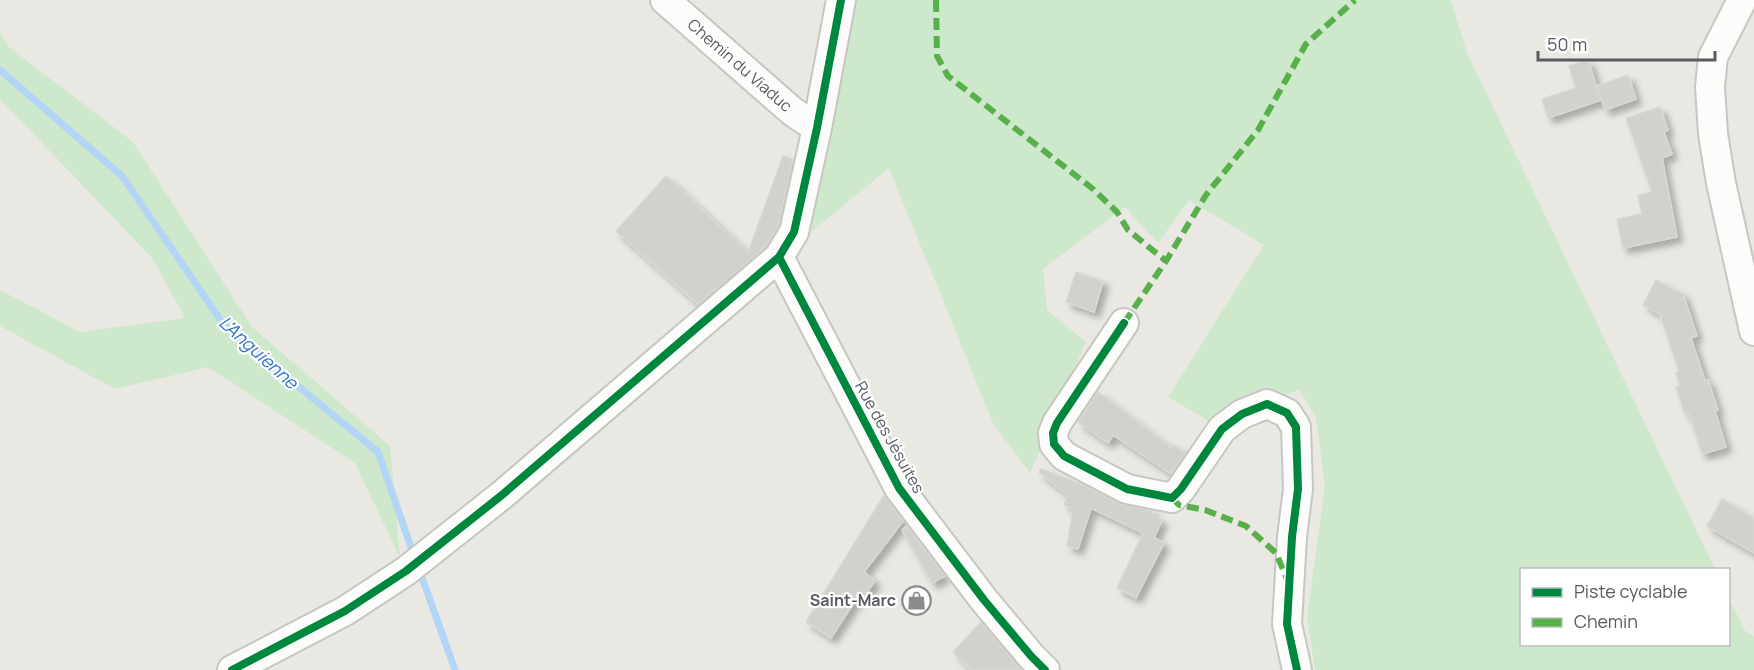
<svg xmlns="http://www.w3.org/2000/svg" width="1754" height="670" font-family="Manrope,sans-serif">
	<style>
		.green { fill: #cee8cc }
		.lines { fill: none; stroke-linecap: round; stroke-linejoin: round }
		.stream { stroke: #b3d5f6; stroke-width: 7 }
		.building { fill: #d2d1cd; stroke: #d9d7d1; stroke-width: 1.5; filter: url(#shadow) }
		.minor-casing { stroke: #c6c6c4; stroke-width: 32 }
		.minor { stroke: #fcfcfb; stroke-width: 28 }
		.quiet { stroke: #58b04a; stroke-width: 6; stroke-dasharray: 12 6; stroke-linecap: butt }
		.cycleway-casing { stroke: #fff; stroke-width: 11 }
		.cycleway { stroke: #00873e; stroke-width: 8 }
		.labels { text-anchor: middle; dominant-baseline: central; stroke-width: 4.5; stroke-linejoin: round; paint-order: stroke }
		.street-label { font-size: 16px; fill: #575b61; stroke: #fff }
		.poi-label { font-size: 16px; font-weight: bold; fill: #575b61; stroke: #fff; text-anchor: end }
		.water-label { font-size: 18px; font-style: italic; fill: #3375cd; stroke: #fff }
	</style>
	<defs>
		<filter id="shadow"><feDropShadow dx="5.5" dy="5.5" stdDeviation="3" flood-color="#0004"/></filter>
	</defs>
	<rect width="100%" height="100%" fill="#eae8e2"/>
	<!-- green -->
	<path class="green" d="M 851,0 L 1451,0 L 1467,53 L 1715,569 L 1522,570 L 1522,644 L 1728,644 L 1729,598 L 1745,631 L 1754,636 L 1754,670 L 1315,670 L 1307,617 L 1325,487 L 1316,417 L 1299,390 L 1211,422 L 1168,397 L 1264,245 L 1189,200 L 1158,243 L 1125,207 L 1043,269 L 1047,310 L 1086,342 L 1030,473 L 993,423 L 889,168 L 811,232 Z
		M 0,32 L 9,47 L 133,142 L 252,327 L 390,446 L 400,558 L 355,463 L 208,367 L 115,389 L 0,326 L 0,290 L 80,332 L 185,318 L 152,258 L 0,99 Z"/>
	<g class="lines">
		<!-- stream -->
		<path class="stream" d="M 0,70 L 122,176 L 224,325 L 378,452 L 414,556
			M 419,569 L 455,670"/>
	</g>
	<!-- building -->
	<path class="building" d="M 1588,60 L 1601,100 L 1548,118 L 1542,99 L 1576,88 L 1569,66 Z
		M 1628,75 L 1636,99 L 1605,110 L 1597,86 Z
		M 1660,107 L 1668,130 L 1664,132 L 1672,154 L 1662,158 L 1677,237 L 1623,248 L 1617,219 L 1642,214 L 1638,195 L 1652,192 L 1626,118 Z
		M 783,156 L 793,159 L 778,226 L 766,246 L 698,304 L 616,231 L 666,176 L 748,253 Z
		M 1076,272 L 1103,281 L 1094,312 L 1066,302 Z
		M 1656,280 L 1683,294 L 1697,336 L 1691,338 L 1705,381 L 1708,380 L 1718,410 L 1715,411 L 1726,447 L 1702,454 L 1689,413 L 1685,414 L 1676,387 L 1680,386 L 1676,373 L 1679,372 L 1660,314 L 1643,305 Z
		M 1098,392 L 1172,448 L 1173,445 L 1185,453 L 1171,474 L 1113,435 L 1108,443 L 1078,422 Z
		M 1041,469 L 1084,485 L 1120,504 L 1153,511 L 1151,515 L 1162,520 L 1154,538 L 1153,537 L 1164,543 L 1136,598 L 1117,588 L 1143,533 L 1091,508 L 1078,549 L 1067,546 L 1073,509 L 1064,505 L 1068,495 L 1039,472 Z
		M 884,495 L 903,521 L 864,572 L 875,581 L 864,596 L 860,593 L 831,638 L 806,622 Z
		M 1722,499 L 1754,518 L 1754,553 L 1707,526 Z
		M 907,526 L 945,576 L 932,583 L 902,530 Z
		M 981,622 L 1018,667 L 1022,670 L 972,670 L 953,652 Z"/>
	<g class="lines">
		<defs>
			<path id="minor" d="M 665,0 L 793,112 L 817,128
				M 1742,0 L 1713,57 L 1710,87 L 1713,134 L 1721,183 L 1754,331
				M 779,257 L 899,488 L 984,600 L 1031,656 L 1045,670
				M 1124,323 L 1057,423 L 1053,433 L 1054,444 L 1064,456 L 1127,489 L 1172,498 L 1181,489 L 1222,429 L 1242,414 L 1267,404 L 1287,413 L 1296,427 L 1298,489 L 1292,537 L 1287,624 L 1297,670
				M 232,670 L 345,611 L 406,571 L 502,495 L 779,257 L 794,232 L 817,128 L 841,0"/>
		</defs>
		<!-- minor casing -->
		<use href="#minor" class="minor-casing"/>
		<!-- minor -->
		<use href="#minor" class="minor"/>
		<!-- quiet -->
		<path class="quiet" d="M 936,0 L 937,56 L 948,76 L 1093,189 L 1117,212 L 1128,230 L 1166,261
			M 1124,323 L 1166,261 L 1206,195 L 1258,130 L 1306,44 L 1355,0
			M 1172,498 L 1179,505 L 1205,510 L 1246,526 L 1276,553 L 1287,579"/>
		<defs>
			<path id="cycleway" d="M 779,257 L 899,488 L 984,600 L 1031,656 L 1045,670
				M 1124,323 L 1057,423 L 1053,433 L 1054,444 L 1064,456 L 1127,489 L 1172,498 L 1181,489 L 1222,429 L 1242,414 L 1267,404 L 1287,413 L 1296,427 L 1298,489 L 1292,537 L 1287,624 L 1297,670
				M 232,670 L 345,611 L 406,571 L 502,495 L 779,257 L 794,232 L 817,128 L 841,0"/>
		</defs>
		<!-- cycleway casing -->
		<use href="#cycleway" class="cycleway-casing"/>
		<!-- cycleway -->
		<use href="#cycleway" class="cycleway"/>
	</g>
	<!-- icons -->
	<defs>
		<symbol id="shop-ring" viewBox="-11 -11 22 22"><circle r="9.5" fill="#fff" stroke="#8a8c8e" stroke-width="1.5"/><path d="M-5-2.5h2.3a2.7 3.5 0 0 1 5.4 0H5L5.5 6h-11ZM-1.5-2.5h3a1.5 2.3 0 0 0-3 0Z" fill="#8a8c8e"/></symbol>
	</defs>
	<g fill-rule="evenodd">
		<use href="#shop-ring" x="900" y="584" width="33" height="33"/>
	</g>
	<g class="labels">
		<!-- street labels -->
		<g class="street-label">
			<text transform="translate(740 65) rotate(41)">Chemin du Viaduc</text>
			<text transform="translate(890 437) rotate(61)">Rue des Jésuites</text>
		</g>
		<!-- poi labels -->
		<g class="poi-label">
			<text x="896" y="600">Saint-Marc</text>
		</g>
		<!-- water labels -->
		<g class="water-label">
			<text transform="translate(259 352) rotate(42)">L'Anguienne</text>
		</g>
	</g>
	<!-- legend -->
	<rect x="1520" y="568" width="210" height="78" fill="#ffffff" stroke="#bcbdc0" stroke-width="1.5"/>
	<rect x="1532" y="588" width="30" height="9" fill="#00873e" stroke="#bcbdc0" stroke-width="1.5"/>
	<text x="1574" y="598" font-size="18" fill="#575b61">Piste cyclable</text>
	<rect x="1532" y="618" width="30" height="9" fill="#58b04a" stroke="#bcbdc0" stroke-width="1.5"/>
	<text x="1574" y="628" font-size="18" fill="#575b61">Chemin</text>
	<!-- scale -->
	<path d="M1538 51v9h177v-9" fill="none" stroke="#575b61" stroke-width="3"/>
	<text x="1547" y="51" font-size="18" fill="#575b61" stroke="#ffffff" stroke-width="4.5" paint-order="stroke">50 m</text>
</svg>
